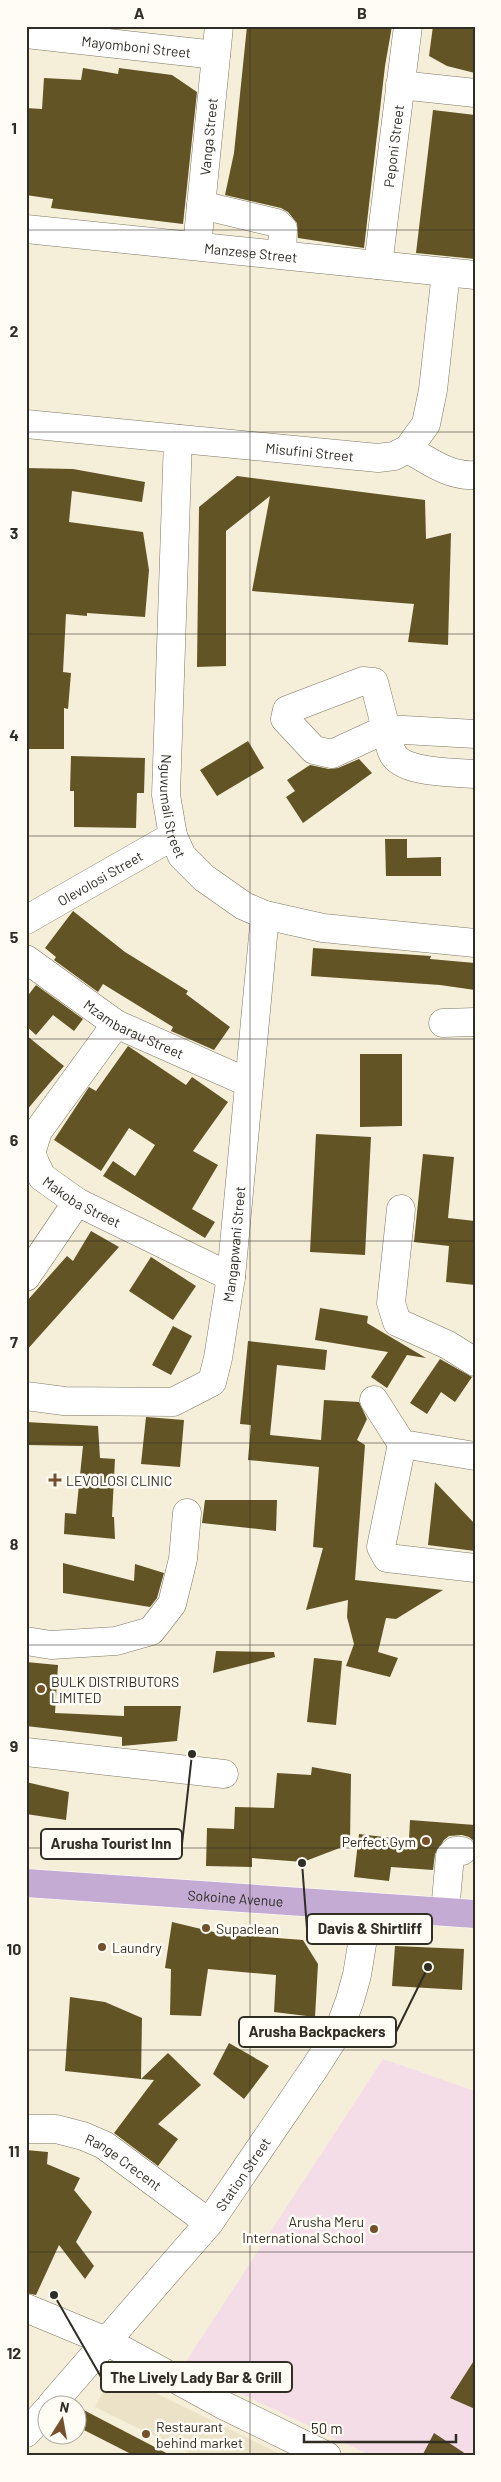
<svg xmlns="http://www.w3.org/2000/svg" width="501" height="2482" font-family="Barlow,sans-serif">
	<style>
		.built { fill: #ebe2c7 }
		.education { fill: #f5dde8 }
		.building { fill: #625425 }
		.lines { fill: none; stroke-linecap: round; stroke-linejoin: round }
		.minor-casing { stroke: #7d7764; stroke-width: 29 }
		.major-casing { stroke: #fff; stroke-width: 29 }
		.minor { stroke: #fff; stroke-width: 28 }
		.major { stroke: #c3abd3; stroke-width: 28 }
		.grid { fill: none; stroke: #302d25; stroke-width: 1; stroke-opacity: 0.55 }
		.poi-dot { fill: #75502b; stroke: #fefcf4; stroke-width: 2 }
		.labels { text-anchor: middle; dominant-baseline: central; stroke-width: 5; stroke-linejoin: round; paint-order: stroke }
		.street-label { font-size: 14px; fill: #302d25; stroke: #fefcf4 }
		.poi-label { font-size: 14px; fill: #302d25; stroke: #fefcf4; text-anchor: start }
		.leader { fill: none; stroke: #302d25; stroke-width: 2 }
		.callout-dot { fill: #302d25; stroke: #fefcf4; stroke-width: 2 }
		.callout { fill: #fefcf4; stroke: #302d25; stroke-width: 2 }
		.callout-label { font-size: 15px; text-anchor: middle; font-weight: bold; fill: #302d25 }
		.neatline { fill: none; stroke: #302d25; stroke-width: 2 }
		.grid-label { font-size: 16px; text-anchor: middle; font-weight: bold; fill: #302d25 }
	</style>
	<rect width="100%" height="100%" fill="#f5efda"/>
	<!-- built -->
	<path class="built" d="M 113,2372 L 284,2456 L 195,2456 L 95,2407 Z"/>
	<!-- education -->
	<path class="education" d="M 383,2059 L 475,2091 L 475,2456 L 372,2456 L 183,2366 Z"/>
	<!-- building -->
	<path class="building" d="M 247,26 L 392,26 L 385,66 L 364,248 L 298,238 L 297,223 L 288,212 L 281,208 L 225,195 L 234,153 Z
		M 433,26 L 475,26 L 475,73 L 447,66 L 429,56 Z
		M 83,68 L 118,74 L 119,68 L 172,75 L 197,92 L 183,224 L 51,208 L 53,199 L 26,195 L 26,108 L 42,109 L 44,78 L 81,80 Z
		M 433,110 L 475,115 L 475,259 L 416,253 Z
		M 26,468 L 73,469 L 145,482 L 142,502 L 72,491 L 69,522 L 143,532 L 149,570 L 145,617 L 87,613 L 87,616 L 66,614 L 63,672 L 71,673 L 68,709 L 64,708 L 64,749 L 26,749 Z
		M 237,476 L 425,500 L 426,539 L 451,533 L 448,645 L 408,642 L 414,604 L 252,591 L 270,496 L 226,531 L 226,666 L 197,667 L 199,507 Z
		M 248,741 L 264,768 L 217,796 L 200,770 Z
		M 71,756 L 145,758 L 144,793 L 137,793 L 136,828 L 74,827 L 74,791 L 70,791 Z
		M 359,759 L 372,773 L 303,823 L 286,797 L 295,791 L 287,780 L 310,765 L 329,769 L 338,768 Z
		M 385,839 L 407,839 L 407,858 L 441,857 L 441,876 L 386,876 Z
		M 73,911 L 125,952 L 188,991 L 186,994 L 230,1027 L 214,1050 L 171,1031 L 173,1027 L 103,984 L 98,992 L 54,960 L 56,957 L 45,948 Z
		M 313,948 L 431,956 L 430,959 L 475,963 L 475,990 L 440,985 L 311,976 Z
		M 36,985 L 83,1019 L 74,1031 L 53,1015 L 36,1035 L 26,1026 L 26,998 Z
		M 26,1035 L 64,1066 L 26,1111 Z
		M 128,1046 L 186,1085 L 192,1077 L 228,1102 L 193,1151 L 218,1165 L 192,1209 L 215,1222 L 205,1238 L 103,1176 L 113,1161 L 135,1176 L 155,1145 L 129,1128 L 101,1171 L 54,1140 L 89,1087 L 96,1091 Z
		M 360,1054 L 402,1054 L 402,1126 L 360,1127 Z
		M 316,1134 L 371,1137 L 365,1255 L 310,1252 Z
		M 423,1154 L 454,1157 L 448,1218 L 475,1221 L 475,1285 L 446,1282 L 449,1246 L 414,1242 Z
		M 91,1231 L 119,1247 L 26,1351 L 26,1302 L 67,1256 L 73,1261 Z
		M 151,1257 L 196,1286 L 173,1320 L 129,1291 Z
		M 320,1308 L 368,1316 L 367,1323 L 426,1358 L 407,1355 L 387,1388 L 371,1377 L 388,1352 L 315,1340 Z
		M 173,1326 L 192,1336 L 171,1375 L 152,1365 Z
		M 248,1341 L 327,1350 L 325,1370 L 277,1365 L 270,1435 L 321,1440 L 324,1400 L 359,1402 L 367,1419 L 357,1440 L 365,1445 L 355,1580 L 443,1590 L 396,1619 L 386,1618 L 378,1652 L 398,1658 L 390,1677 L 346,1666 L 354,1644 L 347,1617 L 348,1600 L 306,1610 L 323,1548 L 313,1547 L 319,1467 L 248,1460 L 251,1425 L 240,1424 Z
		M 440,1359 L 472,1377 L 455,1402 L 441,1392 L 427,1414 L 410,1403 Z
		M 146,1417 L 184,1420 L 180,1467 L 141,1464 Z
		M 26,1422 L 98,1426 L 100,1458 L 115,1459 L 112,1517 L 114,1517 L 115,1539 L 64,1534 L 65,1513 L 76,1514 L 83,1446 L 26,1445 Z
		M 435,1482 L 475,1524 L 475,1551 L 428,1545 Z
		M 205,1500 L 277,1500 L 276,1531 L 202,1523 Z
		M 63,1563 L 134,1581 L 135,1564 L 164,1573 L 157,1598 L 150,1607 L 63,1593 Z
		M 216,1651 L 274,1652 L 275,1657 L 213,1673 Z
		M 314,1658 L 342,1661 L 336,1725 L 307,1722 Z
		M 26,1662 L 58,1665 L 55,1713 L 124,1716 L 124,1706 L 181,1706 L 177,1741 L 122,1746 L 122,1737 L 26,1726 Z
		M 312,1767 L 351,1774 L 350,1844 L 303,1862 L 252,1858 L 252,1867 L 206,1866 L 207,1828 L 234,1829 L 235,1807 L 274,1808 L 277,1773 L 311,1775 Z
		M 26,1782 L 69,1792 L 66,1820 L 26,1814 Z
		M 410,1820 L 475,1825 L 475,1842 L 469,1837 L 462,1835 L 449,1836 L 444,1840 L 435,1854 L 433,1870 L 391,1867 L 389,1881 L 354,1877 L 359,1834 L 409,1840 Z
		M 172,1922 L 222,1934 L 303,1940 L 318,1964 L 315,2017 L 274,2012 L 276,1975 L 208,1969 L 201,2016 L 170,2015 L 171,1969 L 165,1968 Z
		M 395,1946 L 464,1949 L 462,1990 L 392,1986 Z
		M 70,1997 L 105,2002 L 142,2018 L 141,2079 L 65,2071 Z
		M 229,2043 L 269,2066 L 244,2099 L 213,2074 Z
		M 168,2053 L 201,2085 L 158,2124 L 178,2139 L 158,2166 L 114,2133 L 154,2080 L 141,2079 Z
		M 26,2150 L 48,2152 L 47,2164 L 80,2178 L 74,2190 L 92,2212 L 76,2242 L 94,2266 L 85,2279 L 59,2245 L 36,2295 L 26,2293 Z
		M 475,2359 L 475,2409 L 450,2398 Z
		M 78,2407 L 97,2417 L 172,2456 L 135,2456 L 78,2427 Z
		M 434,2433 L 469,2456 L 422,2456 Z"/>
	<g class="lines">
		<defs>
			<g id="minor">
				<path id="s1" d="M 26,34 L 216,55"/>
				<path d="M 400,85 L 475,93"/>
				<path d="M 201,205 L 277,223 L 283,229 L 282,255"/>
				<path id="s2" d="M 26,229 L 475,275"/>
				<path id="s3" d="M 197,246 L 219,26"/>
				<path id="s4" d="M 378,265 L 408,26"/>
				<path id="s5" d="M 26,424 L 378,458 L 394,456 L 408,449 L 426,424 L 433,390 L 446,272"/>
				<path id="s6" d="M 178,439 L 166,795 L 173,836 L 182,856 L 204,878 L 244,906 L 265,915 L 323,928 L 475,943"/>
				<path d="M 408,449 C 429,461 450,477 475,475"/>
				<path d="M 475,734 L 386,729 L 374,682 L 363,681 L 287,710 L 285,719 L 314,750 L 332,754 L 386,729 C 388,736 389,745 392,752 C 401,774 454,772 475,774"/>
				<path id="s7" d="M 26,920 L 173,836"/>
				<path id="s8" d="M 26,959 L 116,1024 L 249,1083"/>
				<path d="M 443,1023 L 475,1022"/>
				<path id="s9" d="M 116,1024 L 38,1131 L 31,1153 L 36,1165 L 42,1177 L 77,1202 L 231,1277"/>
				<path d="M 401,1209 L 391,1303 L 397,1322 L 448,1345 L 475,1362"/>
				<path d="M 26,1277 L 77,1202"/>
				<path id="s10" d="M 26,1396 L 64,1401 L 173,1402 L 212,1382 L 218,1358 L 231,1277 L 265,915"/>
				<path d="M 374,1400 L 402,1444 L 475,1456"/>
				<path d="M 402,1444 L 381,1547 L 387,1558 L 475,1568"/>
				<path d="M 26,1641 L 51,1645 L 116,1641 L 151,1631 L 172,1604 L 183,1559 L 187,1513"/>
				<path d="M 26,1752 L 224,1774"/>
				<path d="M 445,1911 L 450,1856 L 455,1851 L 462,1851"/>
				<path id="s11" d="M 26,2129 L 56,2129 L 83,2136 L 104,2145 L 209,2223"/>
				<path d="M 26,2308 L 108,2342 L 225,2406 L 327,2456"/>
				<path id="s12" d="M 52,2404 L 209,2223 L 316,2066 L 339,2030 L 350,2000 L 357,1975 L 368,1907"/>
				<path d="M 26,2433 L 48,2409"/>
			</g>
			<g id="major">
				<path id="s13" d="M 26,1883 L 475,1914"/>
			</g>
		</defs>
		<!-- minor casing -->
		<use href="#minor" class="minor-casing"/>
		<!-- major casing -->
		<use href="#major" class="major-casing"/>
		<!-- minor -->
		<use href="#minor" class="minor"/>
		<!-- major -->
		<use href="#major" class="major"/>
	</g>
	<!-- grid -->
	<path class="grid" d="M 250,26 L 250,2456M 26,230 L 475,230M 26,432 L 475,432M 26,634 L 475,634M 26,836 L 475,836M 26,1039 L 475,1039M 26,1241 L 475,1241M 26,1443 L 475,1443M 26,1645 L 475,1645M 26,1848 L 475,1848M 26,2050 L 475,2050M 26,2252 L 475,2252"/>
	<!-- markers -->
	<g class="poi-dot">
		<path d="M52.5 1472.5h5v5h5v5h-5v5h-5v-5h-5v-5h5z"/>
		<circle cx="41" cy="1689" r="5"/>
		<circle cx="426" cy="1841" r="5"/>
		<circle cx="206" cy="1928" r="5"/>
		<circle cx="102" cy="1947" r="5"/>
		<circle cx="374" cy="2229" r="5"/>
		<circle cx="146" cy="2434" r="5"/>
	</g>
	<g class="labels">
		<!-- street labels -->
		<g class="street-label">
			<text stroke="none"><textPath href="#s1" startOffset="111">Mayomboni Street</textPath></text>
			<text stroke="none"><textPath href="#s3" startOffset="110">Vanga Street</textPath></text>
			<text stroke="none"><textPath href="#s4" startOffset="120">Peponi Street</textPath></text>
			<text stroke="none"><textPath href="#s2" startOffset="226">Manzese Street</textPath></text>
			<text stroke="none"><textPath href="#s5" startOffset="285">Misufini Street</textPath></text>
			<text stroke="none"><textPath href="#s6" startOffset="368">Nguvumali Street</textPath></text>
			<text stroke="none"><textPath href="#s7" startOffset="85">Olevolosi Street</textPath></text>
			<text stroke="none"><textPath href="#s8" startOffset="129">Mzambarau Street</textPath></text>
			<text stroke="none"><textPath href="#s9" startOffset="229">Makoba Street</textPath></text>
			<text stroke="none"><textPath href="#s10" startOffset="331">Mangapwani Street</textPath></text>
			<text stroke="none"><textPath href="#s13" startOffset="210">Sokoine Avenue</textPath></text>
			<text stroke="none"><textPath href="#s11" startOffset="106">Range Crecent</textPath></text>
			<text stroke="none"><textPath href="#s12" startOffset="299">Station Street</textPath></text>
		</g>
		<!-- poi labels -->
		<g class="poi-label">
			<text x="66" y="1480">LEVOLOSI CLINIC</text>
			<text x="51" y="1681">BULK DISTRIBUTORS<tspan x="51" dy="16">LIMITED</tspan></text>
			<text x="416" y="1841" text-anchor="end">Perfect Gym</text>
			<text x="216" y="1928">Supaclean</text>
			<text x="112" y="1947">Laundry</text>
			<text x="364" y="2221" text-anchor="end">Arusha Meru<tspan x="364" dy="16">International School</tspan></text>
			<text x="156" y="2426">Restaurant<tspan x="156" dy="16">behind market</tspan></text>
		</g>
	</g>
	<!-- callouts -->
	<path class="leader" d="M192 1754L182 1844M302 1863L307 1929M428 1967L396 2032M54 2295L101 2377"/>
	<g class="callout-dot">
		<circle cx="192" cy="1754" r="5"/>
		<circle cx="302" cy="1863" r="5"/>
		<circle cx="428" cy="1967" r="5"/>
		<circle cx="54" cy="2295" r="5"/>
	</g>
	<g class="callout">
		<rect x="41" y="1829" width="141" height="30" rx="5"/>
		<rect x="307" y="1914" width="125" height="30" rx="5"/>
		<rect x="239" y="2017" width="157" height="30" rx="5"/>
		<rect x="101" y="2362" width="191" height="30" rx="5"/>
	</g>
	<g class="callout-label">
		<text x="111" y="1849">Arusha Tourist Inn</text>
		<text x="370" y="1934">Davis &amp; Shirtliff</text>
		<text x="317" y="2037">Arusha Backpackers</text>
		<text x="196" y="2383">The Lively Lady Bar &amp; Grill</text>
	</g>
	<!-- border -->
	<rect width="501" height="2482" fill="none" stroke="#fefcf4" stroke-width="55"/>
	<!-- north arrow -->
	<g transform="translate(62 2420) rotate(11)"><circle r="24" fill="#fefcf4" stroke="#aca9a1"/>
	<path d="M0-4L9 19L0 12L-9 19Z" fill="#75502b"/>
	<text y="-8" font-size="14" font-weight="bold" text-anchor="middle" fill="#302d25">N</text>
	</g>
	<!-- scale -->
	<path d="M304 2434v8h152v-8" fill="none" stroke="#302d25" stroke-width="2.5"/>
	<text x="311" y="2434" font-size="15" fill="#302d25" stroke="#fefcf4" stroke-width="4" paint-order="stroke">50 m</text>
	<rect x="28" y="28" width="446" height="2426" class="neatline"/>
	<g class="grid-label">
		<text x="139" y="19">A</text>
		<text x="362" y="19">B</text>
		<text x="14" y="134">1</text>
		<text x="14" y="337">2</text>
		<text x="14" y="539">3</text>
		<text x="14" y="741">4</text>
		<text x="14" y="943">5</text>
		<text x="14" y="1146">6</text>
		<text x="14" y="1348">7</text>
		<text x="14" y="1550">8</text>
		<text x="14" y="1752">9</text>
		<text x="14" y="1955">10</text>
		<text x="14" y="2157">11</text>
		<text x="14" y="2359">12</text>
	</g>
</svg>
